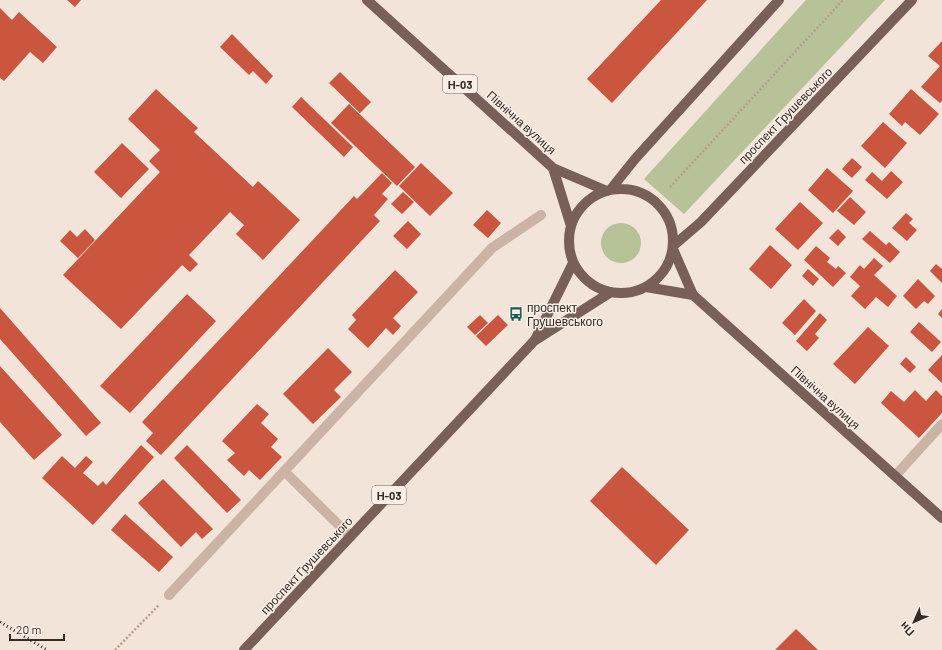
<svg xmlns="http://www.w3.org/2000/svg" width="942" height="650" font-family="Barlow,sans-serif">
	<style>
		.green { fill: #b7c299 }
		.building { fill: #ca5640 }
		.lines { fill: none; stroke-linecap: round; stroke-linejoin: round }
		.path { stroke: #b69d8f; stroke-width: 2.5; stroke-dasharray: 2 2; stroke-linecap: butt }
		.minor { stroke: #cbb3a5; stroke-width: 10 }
		.major { stroke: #785f57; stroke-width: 10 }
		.rail { stroke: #362a27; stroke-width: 3; stroke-dasharray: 1 3; stroke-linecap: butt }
		.labels { text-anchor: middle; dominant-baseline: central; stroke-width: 3; stroke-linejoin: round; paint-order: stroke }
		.shield { fill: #faefe6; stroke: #716560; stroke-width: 1 }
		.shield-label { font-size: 11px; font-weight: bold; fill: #362a27 }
		.street-label { font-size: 12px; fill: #362a27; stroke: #faefe6 }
		.poi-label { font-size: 12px; fill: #362a27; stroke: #faefe6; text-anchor: start }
	</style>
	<rect width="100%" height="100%" fill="#f2e4d9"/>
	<!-- green -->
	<path class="green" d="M 806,0 L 885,0 L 684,214 L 644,179 Z
		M601 243a20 20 0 1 1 40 0a20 20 0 1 1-40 0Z"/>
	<!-- building -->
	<path class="building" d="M 67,0 L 81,0 L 75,7 Z
		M 661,0 L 707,0 L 612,103 L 587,79 Z
		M 0,8 L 12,20 L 19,12 L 57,47 L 43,63 L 30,52 L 4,81 L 0,78 Z
		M 232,34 L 273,76 L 266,84 L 253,71 L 249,75 L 220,47 Z
		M 942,41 L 942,101 L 940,103 L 921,87 L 940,66 L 928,56 Z
		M 340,72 L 371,102 L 360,113 L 329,83 Z
		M 156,89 L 198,128 L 194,132 L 253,187 L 258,181 L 300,220 L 263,260 L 236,234 L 244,225 L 230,212 L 189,255 L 198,264 L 190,272 L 182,265 L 121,329 L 63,275 L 160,172 L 149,161 L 160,150 L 128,119 Z
		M 911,89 L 939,114 L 920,135 L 905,122 L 902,126 L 889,114 Z
		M 301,97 L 353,147 L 344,157 L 292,107 Z
		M 349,104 L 415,167 L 397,186 L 331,123 Z
		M 883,122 L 907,143 L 885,168 L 861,146 Z
		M 122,143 L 149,169 L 121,198 L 94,172 Z
		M 852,158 L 862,167 L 852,178 L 842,169 Z
		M 421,163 L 453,193 L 430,216 L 399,186 Z
		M 827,168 L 853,191 L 833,213 L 808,190 Z
		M 891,171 L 903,182 L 887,199 L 865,180 L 872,172 L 882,181 Z
		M 382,173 L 392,183 L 382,194 L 388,199 L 374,215 L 380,221 L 161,455 L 146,441 L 153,433 L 142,422 L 354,196 L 357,199 Z
		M 403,192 L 414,202 L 402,214 L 391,204 Z
		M 850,197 L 866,212 L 854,225 L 837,211 Z
		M 800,202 L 823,223 L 798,250 L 775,229 Z
		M 487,210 L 501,223 L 488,238 L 473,225 Z
		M 906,213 L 913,219 L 909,223 L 917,230 L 907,241 L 892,228 Z
		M 408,221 L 421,234 L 407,249 L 393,236 Z
		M 85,229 L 95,240 L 78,258 L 60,241 L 70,230 L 77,237 Z
		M 838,229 L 846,237 L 838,246 L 829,238 Z
		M 870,231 L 886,245 L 889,242 L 900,252 L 890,263 L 862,239 Z
		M 770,245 L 792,265 L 771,289 L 749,269 Z
		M 816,246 L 830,258 L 827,262 L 836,269 L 838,266 L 846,273 L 833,287 L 804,260 Z
		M 874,258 L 883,266 L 874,275 L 897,296 L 888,307 L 876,297 L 865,309 L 851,296 L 860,286 L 850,277 L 860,265 L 864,269 Z
		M 936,264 L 942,269 L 942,283 L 930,271 Z
		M 808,269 L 819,279 L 813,286 L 802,276 Z
		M 395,270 L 418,292 L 393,318 L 401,326 L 393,335 L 386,328 L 368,348 L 348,329 L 356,320 L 352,315 Z
		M 918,279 L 935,296 L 928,304 L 924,301 L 916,309 L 903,296 Z
		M 187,294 L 216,321 L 130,413 L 100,386 Z
		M 804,299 L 816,311 L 795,335 L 782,323 Z
		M 0,308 L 101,423 L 86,436 L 0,339 Z
		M 942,309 L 942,318 L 938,314 Z
		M 820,313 L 827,320 L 815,334 L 819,338 L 807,351 L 796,341 Z
		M 480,315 L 488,323 L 475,335 L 467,327 Z
		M 498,315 L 508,325 L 486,346 L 476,336 Z
		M 919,322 L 941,342 L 932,352 L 910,332 Z
		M 868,327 L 889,346 L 855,384 L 833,364 Z
		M 328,348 L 352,372 L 334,390 L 341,397 L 313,424 L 283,394 Z
		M 942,355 L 942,383 L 928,370 Z
		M 906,357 L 916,367 L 910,373 L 900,364 Z
		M 0,366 L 62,435 L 34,460 L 0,422 Z
		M 915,390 L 926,401 L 936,390 L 942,396 L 942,413 L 919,438 L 881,403 L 891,391 L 904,402 Z
		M 257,404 L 269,414 L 261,423 L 278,439 L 271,447 L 282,457 L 260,480 L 249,470 L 244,476 L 227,460 L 235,453 L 222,441 Z
		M 141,445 L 154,457 L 93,525 L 42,478 L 62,456 L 75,468 L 86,456 L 93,462 L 83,473 L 98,486 L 103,481 L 106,485 Z
		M 187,445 L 241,500 L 227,513 L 174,458 Z
		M 622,467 L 689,530 L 656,565 L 590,501 Z
		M 163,479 L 213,529 L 202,539 L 196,532 L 181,547 L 138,503 Z
		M 125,514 L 173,557 L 159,572 L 111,530 Z
		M 796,629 L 818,650 L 775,650 Z"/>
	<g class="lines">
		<!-- path -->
		<path class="path" d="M 670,187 L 843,0
			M 115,650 L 159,605"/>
		<!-- minor -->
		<path class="minor" d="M 284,471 L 350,536
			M 895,476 L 942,424
			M 169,595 L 492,248 L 541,215"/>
		<!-- major -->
		<path class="major" d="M 367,0 L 553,168 L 607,191
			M 553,168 L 571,226
			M 611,189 L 635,159 L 779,0
			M569 241a52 52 0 1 1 104 0a52 52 0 1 1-104 0Z
			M 673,246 L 701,222 L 912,0
			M 673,249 L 693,295 L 942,518
			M 646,287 L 693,295
			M 535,340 L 573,263
			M 244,650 L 534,341 L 611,292"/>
		<!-- rail -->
		<path class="rail" d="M 0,622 L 47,650"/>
	</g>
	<!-- icons -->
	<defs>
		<symbol id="bus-bare" viewBox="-9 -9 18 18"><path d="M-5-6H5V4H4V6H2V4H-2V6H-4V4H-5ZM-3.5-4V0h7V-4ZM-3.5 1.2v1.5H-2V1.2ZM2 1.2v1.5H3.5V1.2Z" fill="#1b5957" stroke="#faefe6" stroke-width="2.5" paint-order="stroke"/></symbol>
	</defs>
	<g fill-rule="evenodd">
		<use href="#bus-bare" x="506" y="304" width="20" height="20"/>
	</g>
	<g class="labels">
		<!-- shield labels -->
		<g class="shield">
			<rect x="443" y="75" width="34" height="18" rx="3"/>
			<rect x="372" y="486" width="34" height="18" rx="3"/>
		</g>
		<g class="shield-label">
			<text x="460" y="84">Н-03</text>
			<text x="389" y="495">Н-03</text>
		</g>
		<!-- street labels -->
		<g class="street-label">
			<text transform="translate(785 115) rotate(-46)">проспект Грушевського</text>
			<text transform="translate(522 122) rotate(42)">Північна вулиця</text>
			<text transform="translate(826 397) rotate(42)">Північна вулиця</text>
			<text transform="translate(306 565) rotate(-47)">проспект Грушевського</text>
		</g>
		<!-- poi labels -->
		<g class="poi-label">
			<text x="527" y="307">проспект<tspan x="527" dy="14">Грушевського</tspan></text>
		</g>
	</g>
	<!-- north arrow -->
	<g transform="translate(914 622) rotate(225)" stroke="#faefe6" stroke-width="3" paint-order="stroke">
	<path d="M0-3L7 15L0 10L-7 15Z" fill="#362a27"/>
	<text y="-6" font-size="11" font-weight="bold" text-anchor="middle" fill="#362a27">Пн</text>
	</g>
	<!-- scale -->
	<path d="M10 634v6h54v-6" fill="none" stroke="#362a27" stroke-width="2"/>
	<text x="16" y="634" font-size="12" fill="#362a27" stroke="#faefe6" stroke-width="3" paint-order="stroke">20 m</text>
</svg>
